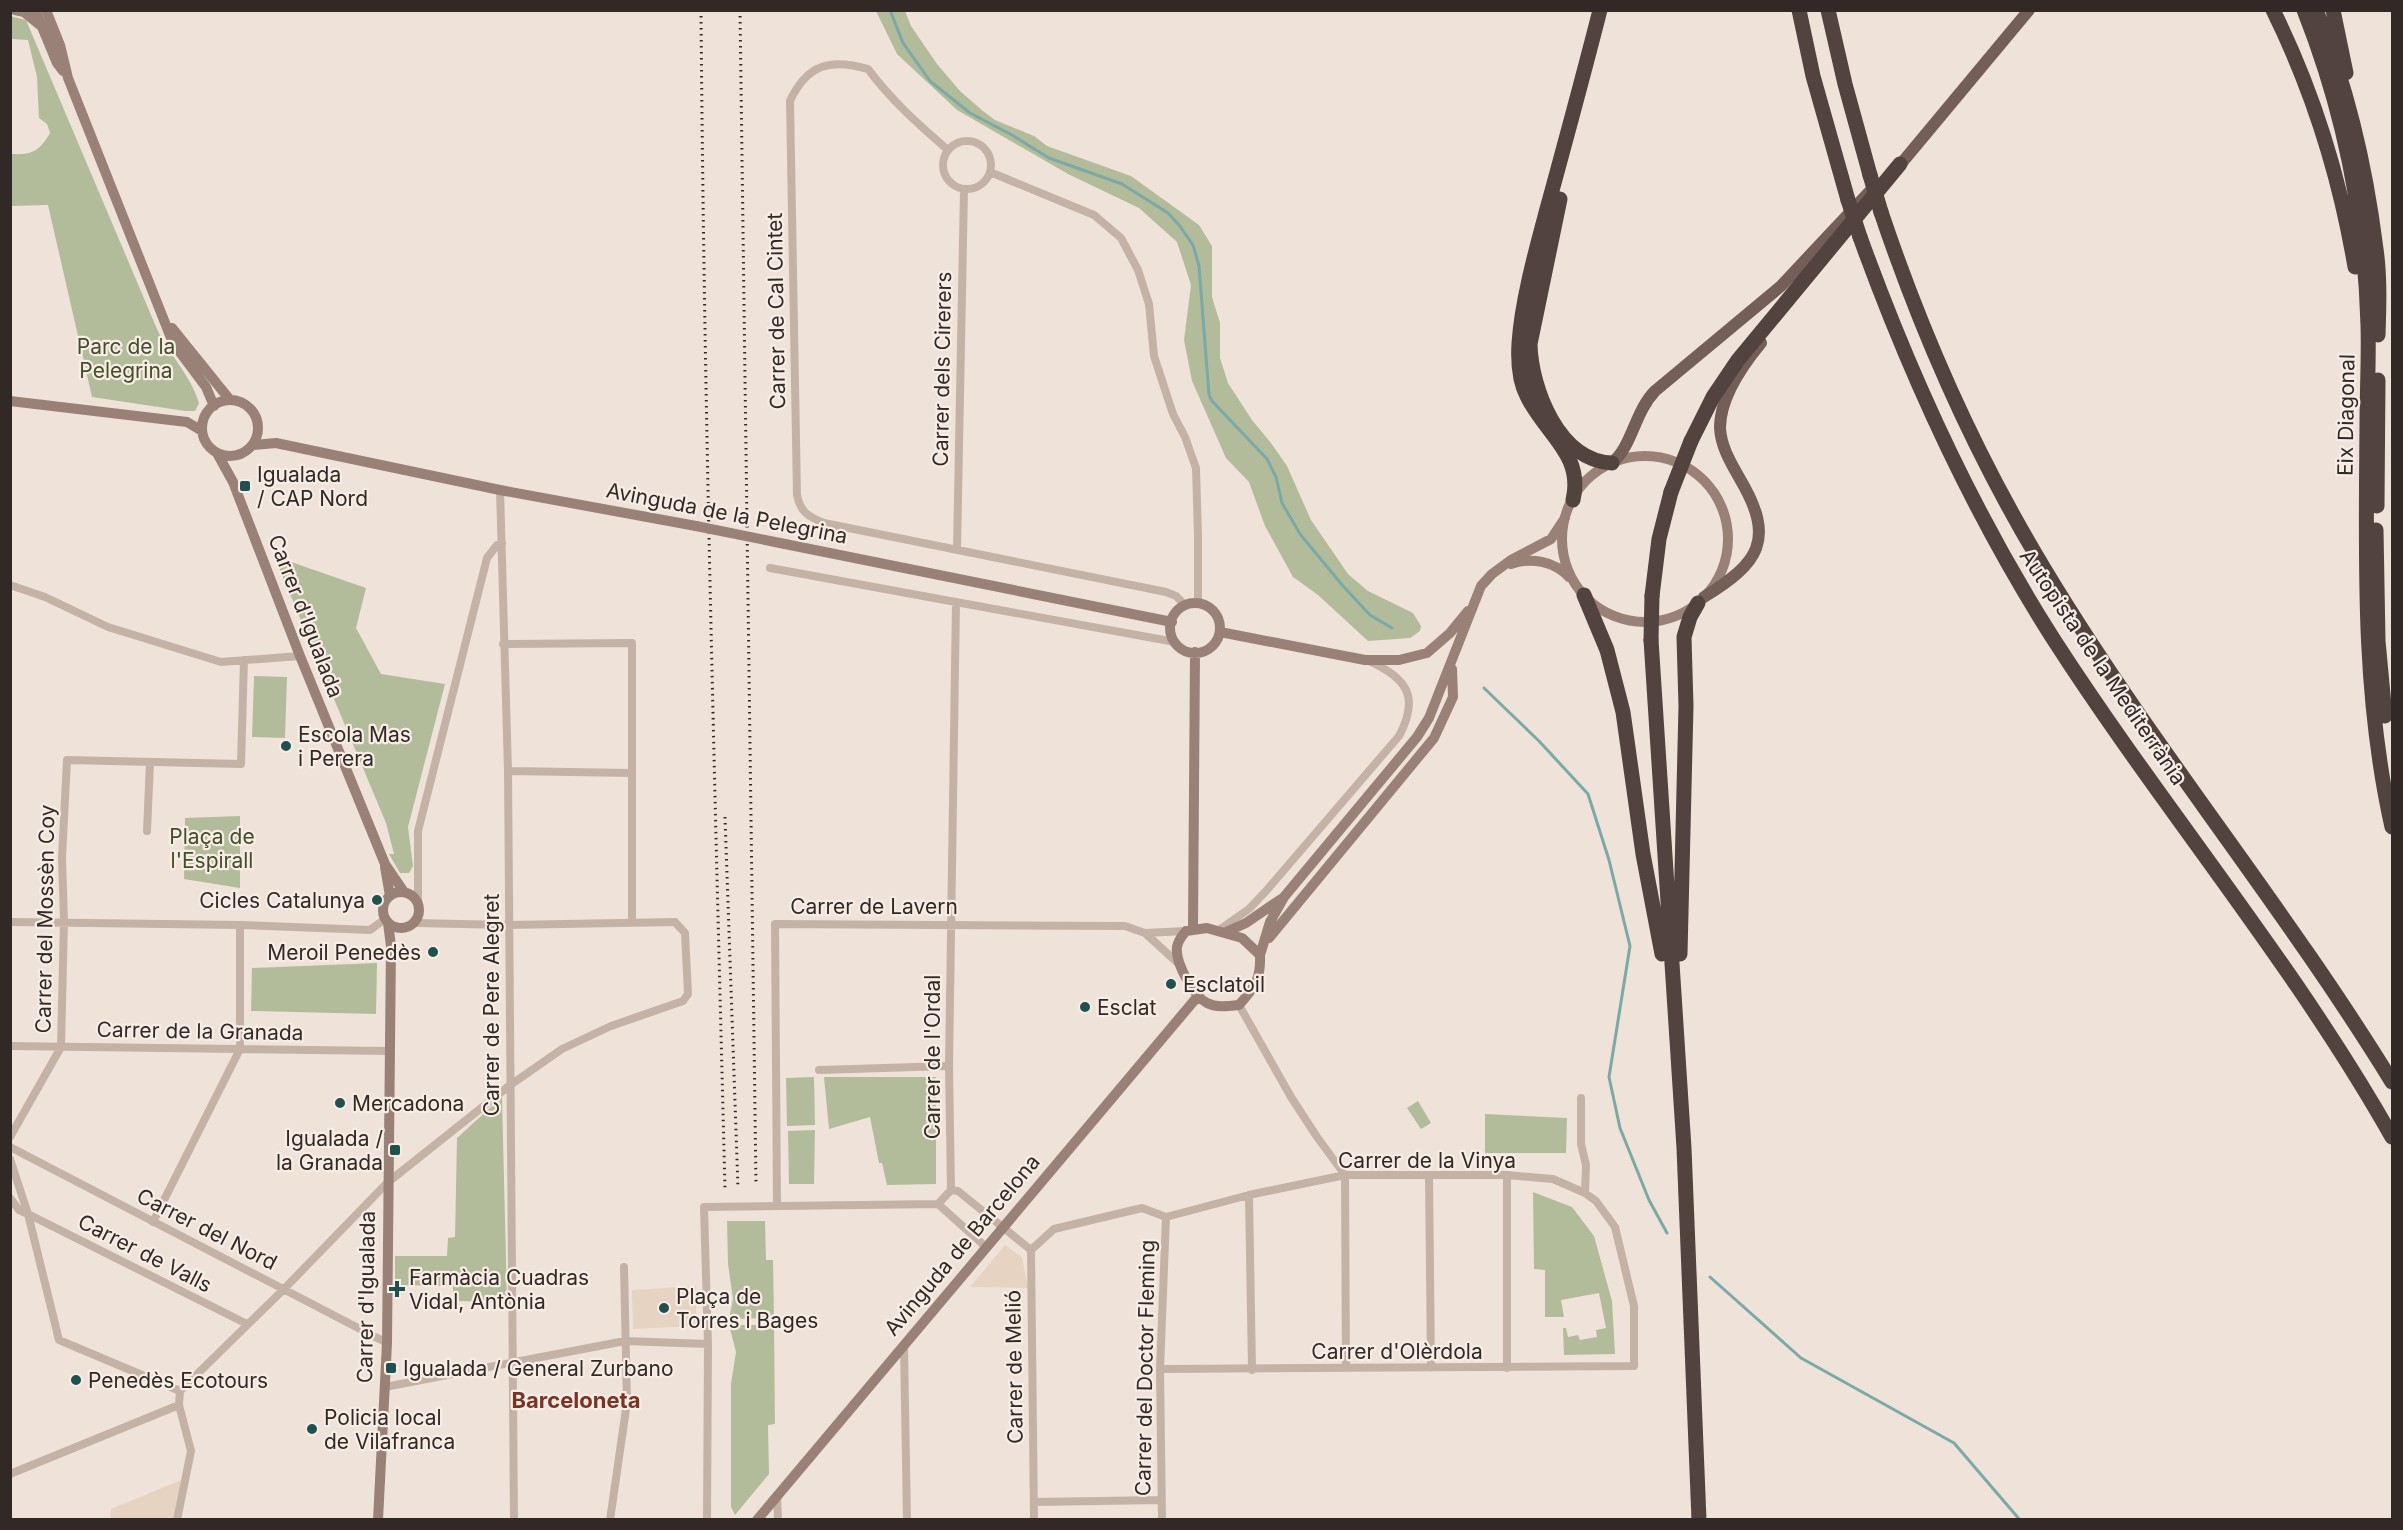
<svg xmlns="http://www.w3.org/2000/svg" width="2403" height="1530" font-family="Inter,sans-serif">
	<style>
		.green { fill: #b3bc9a }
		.plaza { fill: #e6d3c1 }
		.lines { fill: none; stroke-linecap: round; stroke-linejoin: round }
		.stream { stroke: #7aa9a7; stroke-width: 3 }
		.street { stroke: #c5b2a6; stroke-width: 8 }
		.secondary { stroke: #998178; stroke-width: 10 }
		.primary { stroke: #735f58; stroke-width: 12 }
		.highway { stroke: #52433e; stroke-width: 15 }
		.rail { stroke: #322926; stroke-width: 3; stroke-dasharray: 1.5 4.5; stroke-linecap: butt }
		.secondary-bridge { stroke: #998178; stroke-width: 10 }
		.highway-bridge { stroke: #52433e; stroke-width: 15 }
		.poi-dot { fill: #20504f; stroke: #f7ede5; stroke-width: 2 }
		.labels { text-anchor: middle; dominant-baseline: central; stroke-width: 4.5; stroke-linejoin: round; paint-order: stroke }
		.street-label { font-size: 21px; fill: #322926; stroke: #f7ede5 }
		.park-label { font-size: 21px; fill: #444e2c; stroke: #f7ede5 }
		.poi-label { font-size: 21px; fill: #322926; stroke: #f7ede5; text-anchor: start }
		.neighbourhood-label { font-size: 22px; font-weight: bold; fill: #7a3426; stroke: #f7ede5 }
	</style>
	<rect width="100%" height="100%" fill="#efe3d9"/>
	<!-- green -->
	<path class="green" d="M 876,11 L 905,11 L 911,26 L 937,64 L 960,91 L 983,111 L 995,120 L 1034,136 L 1047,146 L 1131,176 L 1199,225 L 1212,246 L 1212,297 L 1220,323 L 1220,358 L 1228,383 L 1252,420 L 1271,443 L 1287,466 L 1311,520 L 1348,574 L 1368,591 L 1413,613 L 1421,626 L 1420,631 L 1410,638 L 1368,641 L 1318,595 L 1293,577 L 1265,526 L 1249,482 L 1226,458 L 1192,381 L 1184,340 L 1191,285 L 1177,242 L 1139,208 L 1068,174 L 957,110 L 897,54 Z
		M 10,16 L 26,20 L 157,329 C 169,354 191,376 199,403 L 195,411 L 185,411 L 92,397 L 48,205 L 11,206 L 11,154 C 31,155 39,152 50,133 L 47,124 L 39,118 L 37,77 L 28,40 L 11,39 Z
		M 274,556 L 366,588 L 356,628 L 381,674 L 445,684 L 408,827 L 413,866 L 409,873 L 400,873 L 389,854 L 394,854 L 386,823 Z
		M 254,676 L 287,677 L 285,738 L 252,737 Z
		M 240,816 L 240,888 L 184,879 L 185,818 Z
		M 377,963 L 376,1014 L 251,1011 L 252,968 Z
		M 814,1077 L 815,1125 L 787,1126 L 786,1078 Z
		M 824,1077 L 936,1077 L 936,1184 L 887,1185 L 882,1163 L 879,1163 L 870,1117 L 829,1129 Z
		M 502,1097 L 507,1302 L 453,1301 L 453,1286 L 395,1285 L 395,1256 L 447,1256 L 448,1238 L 455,1237 L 457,1138 Z
		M 1418,1101 L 1431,1123 L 1421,1129 L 1407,1108 Z
		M 1485,1114 L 1567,1118 L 1566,1153 L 1485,1153 Z
		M 815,1130 L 814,1184 L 789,1184 L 788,1131 Z
		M 1533,1192 L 1572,1207 L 1594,1236 L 1612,1301 L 1615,1354 L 1564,1355 L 1563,1328 L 1566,1328 L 1568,1337 L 1578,1335 L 1580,1340 L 1597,1337 L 1596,1330 L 1606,1328 L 1599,1293 L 1561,1300 L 1564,1317 L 1545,1317 L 1545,1270 L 1534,1269 Z
		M 727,1221 L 765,1221 L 766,1260 L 773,1260 L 774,1318 L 729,1319 L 733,1299 L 728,1264 Z
		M 729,1325 L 774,1325 L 775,1424 L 768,1425 L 769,1474 L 735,1515 L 731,1507 L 731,1384 L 736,1352 Z"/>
	<!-- plaza -->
	<path class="plaza" d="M 1005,1245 L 1022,1257 L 1028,1288 L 970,1287 Z
		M 696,1286 L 696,1326 L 633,1329 L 632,1290 Z
		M 186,1478 L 177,1519 L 110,1520 L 111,1509 Z"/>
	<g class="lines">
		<!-- stream -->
		<path class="stream" d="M 890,10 L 903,43 L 930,81 L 970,113 L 1012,135 L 1049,158 L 1122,184 L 1168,213 L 1179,225 L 1193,245 L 1199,266 L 1209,395 L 1212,401 L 1267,459 L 1276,477 L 1282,503 L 1300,534 L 1343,586 L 1370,615 L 1392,628
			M 1484,688 L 1539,741 L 1588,794 L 1609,860 L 1630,946 L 1609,1077 L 1620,1128 L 1649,1200 L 1667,1233
			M 1710,1277 L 1801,1358 L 1954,1443 L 2020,1520"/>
		<!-- street -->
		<path class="street" d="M943 165a24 24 0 1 1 48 0a24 24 0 1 1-48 0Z
			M 948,150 C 919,125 891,100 868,69 C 831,58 807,64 790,101 L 797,495 C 800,512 809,517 824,523 L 1166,592 L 1176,596 L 1185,605
			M 990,172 L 1094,215 L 1121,238 L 1138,270 L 1149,304 L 1154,356 L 1173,414 L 1185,437 L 1196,468 L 1198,536 L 1198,603
			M 500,490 L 508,771 L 514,1520
			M 957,549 L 964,190
			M 770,568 L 1175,642
			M 10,585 L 45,597 L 108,627 L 221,662 L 300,656
			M 503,644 L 632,643 L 632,922
			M 508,771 L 632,773
			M 147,831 L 150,762
			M 418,902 L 418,831 L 487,558 L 497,545 L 502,543
			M 10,922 L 240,925 L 370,930 L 385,919
			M 1219,930 L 1249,909 L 1266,891 L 1399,736 C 1420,697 1407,678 1369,661
			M 1145,933 L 1186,931
			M 1239,1005 L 1291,1097 L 1317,1137 L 1345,1175 L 1346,1368
			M 10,1046 L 389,1051
			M 819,1070 L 949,1066
			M 1581,1098 L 1581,1144 L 1586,1165 L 1585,1193
			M 10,1137 L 61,1047 L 64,921 L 62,858 L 67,760 L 241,764 L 244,660
			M 10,1147 L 387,1343
			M 10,1159 L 28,1214 L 247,1324
			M 1429,1176 L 1431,1368
			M 951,1190 L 949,1066 L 956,602
			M 951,1190 L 958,1191 L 1031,1250 L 1034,1520
			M 1249,1195 L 1252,1370
			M 10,1198 L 19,1210 L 28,1214 L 59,1340 L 180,1391
			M 938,1204 L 951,1190
			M 777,1205 L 775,924 L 1125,926 L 1145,933 L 1180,965
			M 153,1222 L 240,1049 L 240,925
			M 1031,1250 L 1054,1229 L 1142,1208 L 1166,1217 L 1249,1195 L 1345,1175 L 1507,1175 L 1553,1179 L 1585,1193 L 1596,1201 L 1615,1227 L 1634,1306 L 1634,1366 L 1160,1369
			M 904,1345 L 907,1520
			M 1507,1368 L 1507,1175
			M 385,1387 L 625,1341 L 708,1344
			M 180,1391 L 284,1289 L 387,1183 L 509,1086 L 562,1049 L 611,1026 L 683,1001 L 688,994 L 685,933 L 675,922 L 508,925 L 415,923
			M 10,1474 L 179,1405
			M 777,1496 L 778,1520
			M 1034,1502 L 1161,1500
			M 177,1520 L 191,1451 L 179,1405 L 180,1391
			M 610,1520 L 627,1402 L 624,1267
			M 707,1520 L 708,1344 L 704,1207 L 938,1204 L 986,1247
			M 1162,1520 L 1160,1369 L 1166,1217"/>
		<!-- secondary -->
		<path class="secondary" d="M 15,10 L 24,12 L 40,25
			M 35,10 L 57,63 L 63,71
			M 46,10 L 60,45 L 68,78 L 173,343 L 206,387 L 214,406
			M 172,328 L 230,400
			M202 428a28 28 0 1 1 56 0a28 28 0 1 1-56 0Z
			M 10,401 L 187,422 L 202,431
			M 253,445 L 276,443 L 500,490 L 696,526
			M 217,453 L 233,482 L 300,656 L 385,864 L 404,892
			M1562 539a83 83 0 1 1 166 0a83 83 0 1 1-166 0Z
			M 785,544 L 1172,622
			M 1511,564 C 1531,557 1554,561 1569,577
			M1170 628a25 25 0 1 1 50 0a25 25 0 1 1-50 0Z
			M 1220,632 L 1365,660 L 1399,660 L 1427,653 L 1450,633 L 1468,611
			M 385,867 L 390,896
			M383 910a18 18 0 1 1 36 0a18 18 0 1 1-36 0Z
			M 1207,928 L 1242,938 L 1260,955 C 1261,979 1255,987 1239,1005 C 1229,1006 1217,1008 1207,1003 C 1193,996 1175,962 1177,947 C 1178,940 1182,936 1186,931 Z
			M 1193,929 L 1195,652
			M 1226,932 L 1246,923 L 1281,899
			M 1269,938 L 1434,738 L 1453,697 L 1452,669
			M 1260,955 L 1270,922 L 1284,897 L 1417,737 L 1429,718 L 1481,586 L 1492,574 L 1511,560 L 1551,539 L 1565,518
			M 378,1520 L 387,1343 L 391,946 L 388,923
			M 757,1520 L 1198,996"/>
		<!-- primary -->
		<path class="primary" d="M 1895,171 L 2029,10
			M 1612,463 C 1633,445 1634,413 1655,391 L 1781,286 L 1872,189
			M 1704,597 C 1759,563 1776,540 1740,479 C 1731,463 1721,447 1720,428 C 1720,397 1742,366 1761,343"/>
		<!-- highway -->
		<path class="highway" d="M 1799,10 L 1813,76 L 1848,200
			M 1828,10 L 1845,84 L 1870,175
			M 2273,10 C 2313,91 2340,178 2355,267
			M 2304,10 C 2344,111 2365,216 2368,325 C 2369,358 2367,391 2367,424 C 2366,559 2362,694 2392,827
			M 2316,10 C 2347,86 2366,168 2376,249 C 2380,277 2379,307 2378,335
			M 2333,10 L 2346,73
			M 1560,199 L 1530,344 C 1531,389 1559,461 1612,463
			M 1881,212 C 1921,331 1972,447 2036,555 C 2144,738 2281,901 2392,1082
			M 1860,237 C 1911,378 1973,513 2054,640 C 2163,809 2293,962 2392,1137
			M 1691,441 L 1713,397 L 1738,360 L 1900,164
			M 1573,500 C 1584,454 1545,434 1527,396 C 1519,381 1518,360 1519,343 C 1522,300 1536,250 1547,209 C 1565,143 1583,77 1600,10
			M 2377,506 L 2378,380
			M 2376,530 L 2378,641 L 2385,716
			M 1584,595 L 1607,650 L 1623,712 L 1643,854 L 1662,954
			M 1652,596 L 1659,539 L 1671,492
			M 1651,640 L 1684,1148 L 1699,1520
			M 1680,954 L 1686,706 L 1684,637 L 1690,617 L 1698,603"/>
		<!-- rail -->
		<path class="rail" d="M 701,10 C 704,403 715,796 725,1189
			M 740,10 L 756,1185
			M 725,817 L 738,1188"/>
		<!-- secondary-bridge -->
		<path class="secondary-bridge" d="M 696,526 L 785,544"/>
		<!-- highway-bridge -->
		<path class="highway-bridge" d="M 1870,175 L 1881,212
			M 1848,200 L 1860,237
			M 1671,492 L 1691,441
			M 1651,640 L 1652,596"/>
	</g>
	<!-- markers -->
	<g class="poi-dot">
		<rect x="239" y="480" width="12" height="12" rx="3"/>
		<circle cx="286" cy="746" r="6"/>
		<circle cx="377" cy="900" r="6"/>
		<circle cx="433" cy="952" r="6"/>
		<circle cx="1171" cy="984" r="6"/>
		<circle cx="1085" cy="1007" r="6"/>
		<circle cx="340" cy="1103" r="6"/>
		<rect x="389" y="1144" width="12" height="12" rx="3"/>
		<path d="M394 1280h6v6h6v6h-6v6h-6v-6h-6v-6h6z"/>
		<circle cx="664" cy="1308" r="6"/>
		<rect x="385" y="1362" width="12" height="12" rx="3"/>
		<circle cx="76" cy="1380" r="6"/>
		<circle cx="312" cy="1429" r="6"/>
	</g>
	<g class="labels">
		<!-- street labels -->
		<g class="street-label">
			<text transform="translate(776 311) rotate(-91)">Carrer de Cal Cintet</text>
			<text transform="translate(942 369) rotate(-89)">Carrer dels Cirerers</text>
			<text transform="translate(2346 415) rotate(-89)">Eix Diagonal</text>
			<text transform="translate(727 513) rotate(11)">Avinguda de la Pelegrina</text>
			<text transform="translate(306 616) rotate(69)">Carrer d'Igualada</text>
			<text transform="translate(2103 667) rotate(56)">Autopista de la Mediterrània</text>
			<text x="874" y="906">Carrer de Lavern</text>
			<text transform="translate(45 919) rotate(-89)">Carrer del Mossèn Coy</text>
			<text transform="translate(491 1005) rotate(-90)">Carrer de Pere Alegret</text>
			<text transform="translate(200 1031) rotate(1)">Carrer de la Granada</text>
			<text transform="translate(932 1057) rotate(-90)">Carrer de l'Ordal</text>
			<text x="1427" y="1160">Carrer de la Vinya</text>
			<text transform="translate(207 1229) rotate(27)">Carrer del Nord</text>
			<text transform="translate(962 1245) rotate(-50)">Avinguda de Barcelona</text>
			<text transform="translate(145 1253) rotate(27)">Carrer de Valls</text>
			<text transform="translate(366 1297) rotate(-89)">Carrer d'Igualada</text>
			<text x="1397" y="1351">Carrer d'Olèrdola</text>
			<text transform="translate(1014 1367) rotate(-91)">Carrer de Melió</text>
			<text transform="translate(1145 1368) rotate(-89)">Carrer del Doctor Fleming</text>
		</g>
		<!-- park labels -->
		<g class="park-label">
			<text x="126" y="346">Parc de la<tspan x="126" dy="24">Pelegrina</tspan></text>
			<text x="212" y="836">Plaça de<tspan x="212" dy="24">l'Espirall</tspan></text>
		</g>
		<!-- poi labels -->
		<g class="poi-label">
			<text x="257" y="474">Igualada<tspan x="257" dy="24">/ CAP Nord</tspan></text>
			<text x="298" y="734">Escola Mas<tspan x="298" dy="24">i Perera</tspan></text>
			<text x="365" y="900" text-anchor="end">Cicles Catalunya</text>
			<text x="421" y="952" text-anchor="end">Meroil Penedès</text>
			<text x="1183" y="984">Esclatoil</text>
			<text x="1097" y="1007">Esclat</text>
			<text x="352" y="1103">Mercadona</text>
			<text x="383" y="1138" text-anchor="end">Igualada /<tspan x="383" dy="24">la Granada</tspan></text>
			<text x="409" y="1277">Farmàcia Cuadras<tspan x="409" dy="24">Vidal, Antònia</tspan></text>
			<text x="676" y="1296">Plaça de<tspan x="676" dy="24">Torres i Bages</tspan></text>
			<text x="403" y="1368">Igualada / General Zurbano</text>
			<text x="88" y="1380">Penedès Ecotours</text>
			<text x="324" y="1417">Policia local<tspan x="324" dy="24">de Vilafranca</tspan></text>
		</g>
		<!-- neighbourhood labels -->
		<g class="neighbourhood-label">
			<text x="576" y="1400">Barceloneta</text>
		</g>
	</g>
	<!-- border -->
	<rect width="2403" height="1530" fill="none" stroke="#322926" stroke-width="24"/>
</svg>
